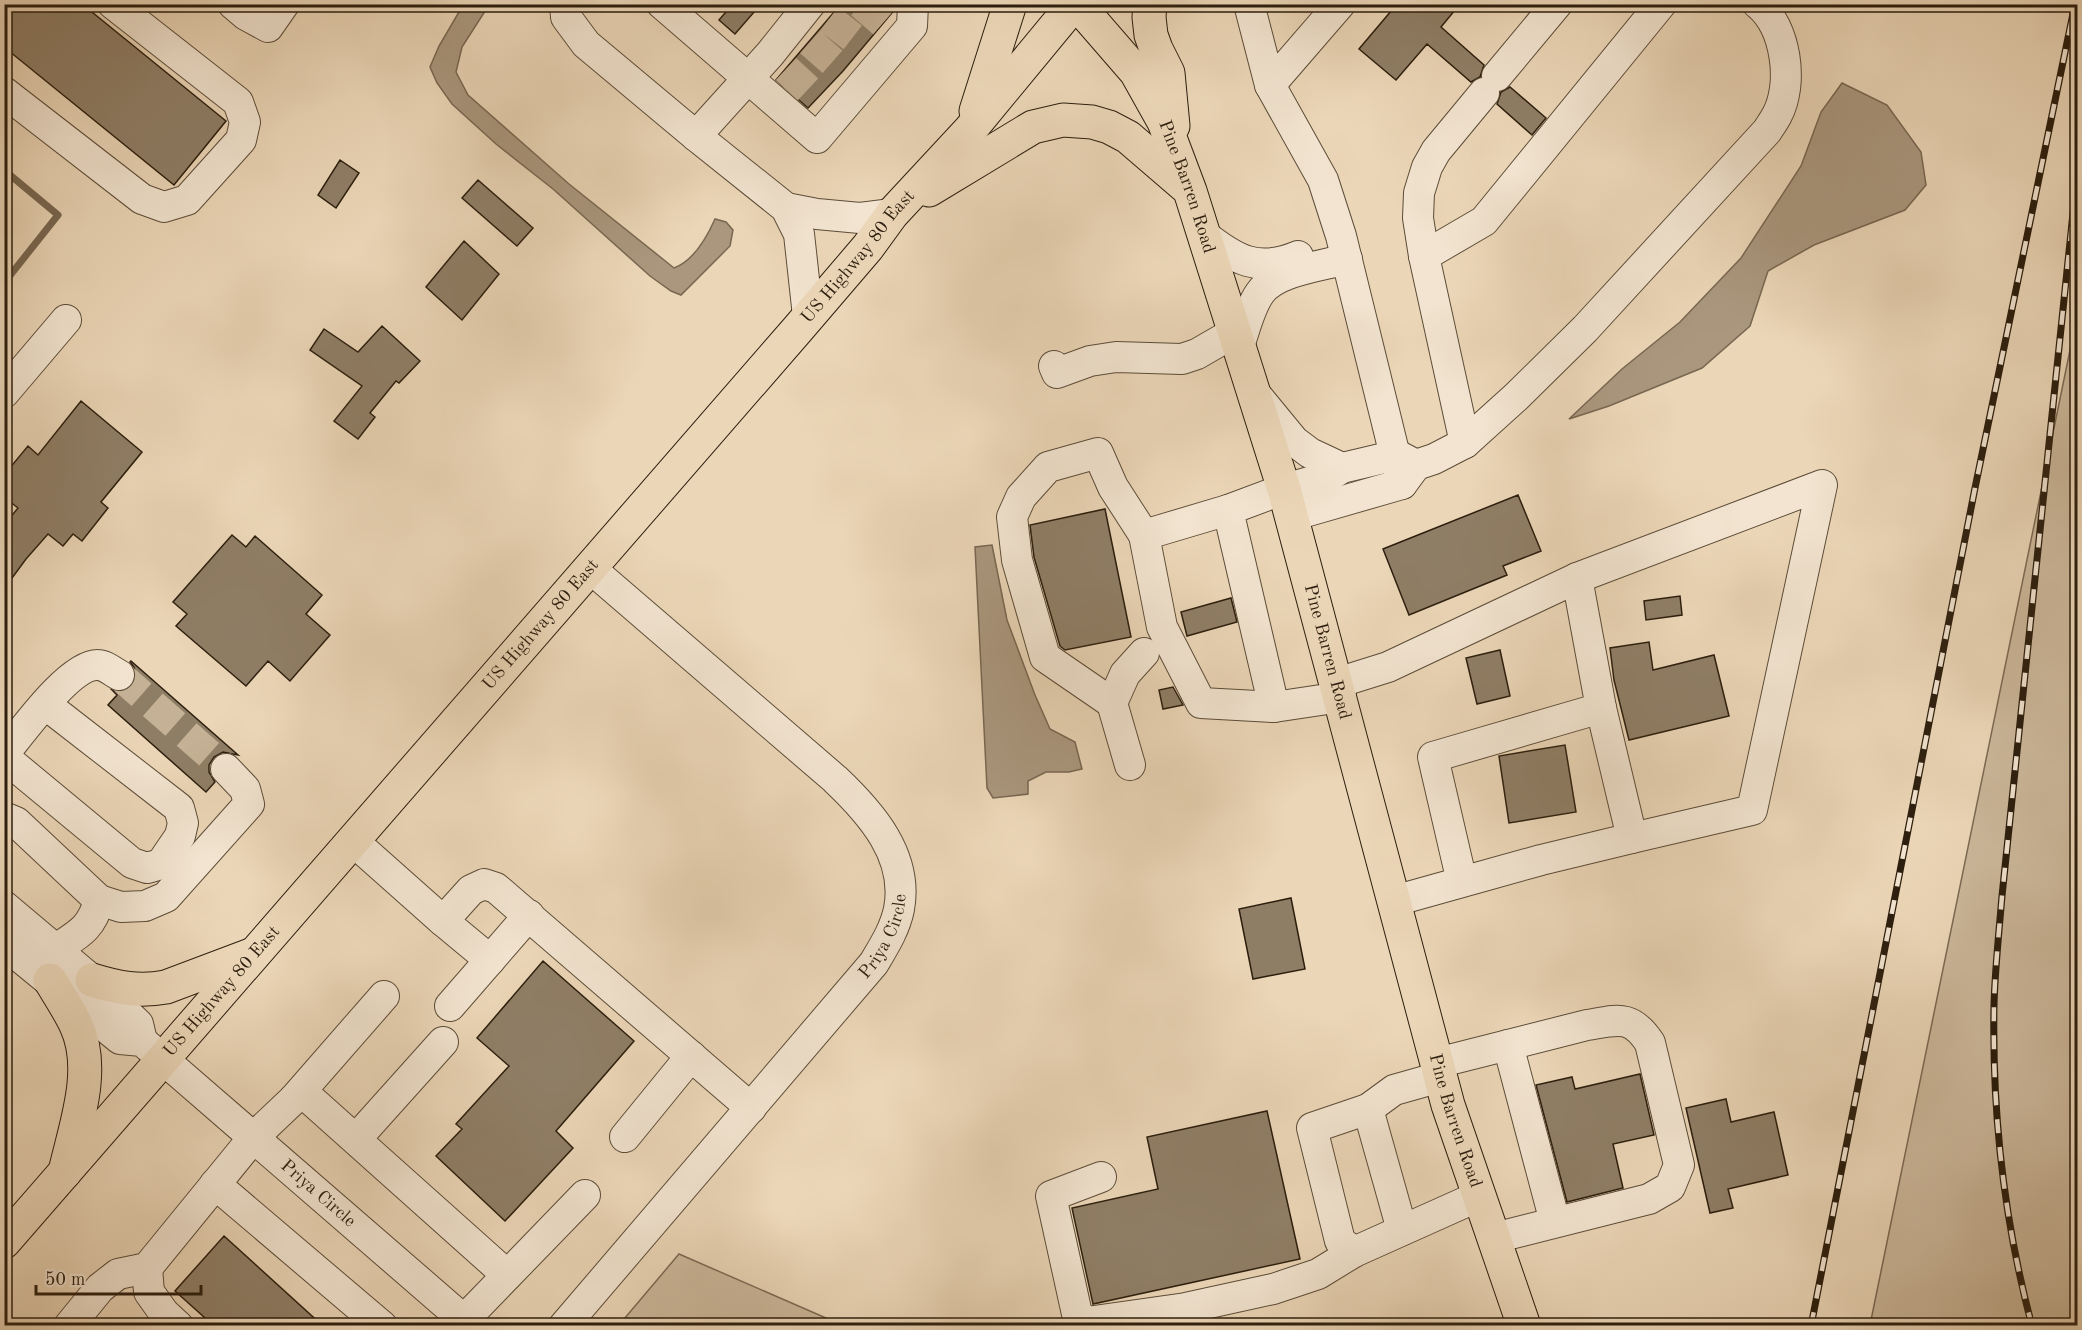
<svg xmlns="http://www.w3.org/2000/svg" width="2082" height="1330" font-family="'Old Standard TT',serif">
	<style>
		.green { fill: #cbb79a; stroke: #7c6a54; stroke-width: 1.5 }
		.water { fill: #aa977e; stroke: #786751; stroke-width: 1.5 }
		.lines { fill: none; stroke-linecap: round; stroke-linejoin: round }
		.stream { stroke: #786751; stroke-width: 7 }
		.building { fill: #8f7e66; stroke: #2c1e0e; stroke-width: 1.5 }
		.minor-tunnel { stroke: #c5b195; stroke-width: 30; stroke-dasharray: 30 15; stroke-linecap: butt }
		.minor-casing { stroke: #5c4c38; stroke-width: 32 }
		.major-casing { stroke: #2c1e0e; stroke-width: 35 }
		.minor { stroke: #f2e4d0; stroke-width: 30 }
		.major { stroke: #ebd6b7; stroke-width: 33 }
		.rail-casing { stroke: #2c1e0e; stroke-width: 7 }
		.rail { stroke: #f2e4d0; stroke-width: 4.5; stroke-dasharray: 14; stroke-linecap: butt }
		.labels { text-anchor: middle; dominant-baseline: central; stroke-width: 5; stroke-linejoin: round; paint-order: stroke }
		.street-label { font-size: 18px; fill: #2c1e0e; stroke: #f2e4d0 }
	</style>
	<rect width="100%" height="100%" fill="#ebd6b7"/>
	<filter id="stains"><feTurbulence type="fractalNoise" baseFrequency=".00333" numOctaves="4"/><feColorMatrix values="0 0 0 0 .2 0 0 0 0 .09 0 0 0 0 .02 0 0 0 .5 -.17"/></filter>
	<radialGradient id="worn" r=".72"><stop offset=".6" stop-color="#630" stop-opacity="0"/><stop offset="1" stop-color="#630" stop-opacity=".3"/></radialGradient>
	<!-- green -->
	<path class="green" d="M 2077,316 L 2077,1325 L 1870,1325 Z
		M 679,1254 L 842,1325 L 619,1325 Z"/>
	<!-- water -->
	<path class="water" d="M 463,5 L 489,5 L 462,47 L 456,72 L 468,95 L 569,184 L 674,268 C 693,261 707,237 715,219 L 726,222 L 733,230 L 730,246 L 681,295 L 671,291 L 650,276 L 553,189 L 496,144 L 452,104 L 437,83 L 430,67 L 439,46 Z
		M 1842,83 L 1887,105 L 1921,152 L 1926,185 L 1905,210 L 1814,245 L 1768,271 L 1750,326 L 1702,368 L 1609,406 L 1569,419 L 1622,369 L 1680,322 L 1741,258 L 1801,166 L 1821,112 Z
		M 992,545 L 1007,620 L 1035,695 L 1050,729 L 1075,742 L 1082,769 L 1069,772 L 1046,772 L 1028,781 L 1028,794 L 993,798 L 987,788 L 975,547 Z"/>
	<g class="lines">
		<!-- stream -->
		<path class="stream" d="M 4,170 L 58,215 L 4,283"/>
	</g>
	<!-- building -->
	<path class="building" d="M 4,4 L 82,4 L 226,121 L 174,185 L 4,47 Z
		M 733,4 L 761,4 L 735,34 L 719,20 Z
		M 841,4 L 896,4 L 896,8 L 843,71 L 808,108 L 776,80 Z
		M 1397,4 L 1460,4 L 1441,27 L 1484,65 L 1480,77 L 1471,82 L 1427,44 L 1396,80 L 1359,49 Z
		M 1510,87 L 1546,118 L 1532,135 L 1497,104 L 1501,92 Z
		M 340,160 L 359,173 L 336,208 L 318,195 Z
		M 478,180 L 533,228 L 517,246 L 462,198 Z
		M 464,241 L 499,274 L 462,320 L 426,287 Z
		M 382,326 L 420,361 L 399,383 L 396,381 L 370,413 L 375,417 L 358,439 L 334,421 L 362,386 L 310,350 L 324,329 L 358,352 Z
		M 81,401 L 142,452 L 101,502 L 108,508 L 82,541 L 73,534 L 63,546 L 48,534 L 26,559 L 4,589 L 4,525 L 18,508 L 4,497 L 4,475 L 28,446 L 38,455 Z
		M 1518,495 L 1541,551 L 1503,566 L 1507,575 L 1409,615 L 1383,549 Z
		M 1105,509 L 1131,637 L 1065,650 L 1060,646 L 1034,557 L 1030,525 Z
		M 232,535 L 246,547 L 255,536 L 322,595 L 306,614 L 330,635 L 290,681 L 268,661 L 246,686 L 176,626 L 187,614 L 173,602 Z
		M 1680,596 L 1682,615 L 1646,620 L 1644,601 Z
		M 1231,598 L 1237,622 L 1187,636 L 1181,612 Z
		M 1649,642 L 1653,670 L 1714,655 L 1729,716 L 1629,740 L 1614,680 L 1610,648 Z
		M 1500,650 L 1510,696 L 1477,704 L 1466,658 Z
		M 131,661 L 238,755 L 223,752 L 214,757 L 209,765 L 209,772 L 215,782 L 206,792 L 108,705 L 117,695 L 112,690 L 120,692 L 127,690 L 134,683 L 136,674 L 134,667 L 130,662 Z
		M 1173,687 L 1183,705 L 1163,709 L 1159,690 Z
		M 1565,745 L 1576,812 L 1509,823 L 1499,756 Z
		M 1291,898 L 1305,969 L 1253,979 L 1239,909 Z
		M 543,961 L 634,1041 L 556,1131 L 573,1148 L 505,1221 L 436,1156 L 462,1129 L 456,1124 L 509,1066 L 477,1038 Z
		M 1640,1074 L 1654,1135 L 1613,1144 L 1623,1188 L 1567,1202 L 1536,1085 L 1572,1077 L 1575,1089 Z
		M 1726,1099 L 1731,1122 L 1774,1112 L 1788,1175 L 1728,1189 L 1733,1208 L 1710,1213 L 1686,1108 Z
		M 1267,1111 L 1300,1259 L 1093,1304 L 1072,1208 L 1158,1189 L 1147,1137 Z
		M 224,1236 L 323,1326 L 214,1326 L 175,1291 Z"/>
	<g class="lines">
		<!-- minor-tunnel -->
		<path class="minor-tunnel" d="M 861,4 L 883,23
			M 829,19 L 864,46
			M 810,42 L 843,71
			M 786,69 L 817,98
			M 119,675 L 226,769"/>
		<defs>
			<g id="minor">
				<path d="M 233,4 L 246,15 L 268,27 L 284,4"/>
				<path d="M 565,4 L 566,17 L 586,44 L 696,136 L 786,208 L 799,234 L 808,316"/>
				<path d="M 662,4 L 817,138 L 912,26 L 913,4"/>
				<path d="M 1249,4 L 1270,85 L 1323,180 L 1341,236 L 1402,484"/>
				<path d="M 1497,76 L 1557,4"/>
				<path d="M 1270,85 L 1340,4"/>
				<path d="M 4,92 L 142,199 L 164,207 L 187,200 L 241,140 L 245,122 L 238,102 L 113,4"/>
				<path d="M 696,136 L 770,54 L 810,4"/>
				<path d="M 786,208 L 817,214 L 860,218 L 892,214"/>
				<path d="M 1204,235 C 1236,260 1258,273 1298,256"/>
				<path d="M 1424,256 L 1484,221 L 1661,4"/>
				<path d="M 1239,346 C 1245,329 1250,307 1260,293 C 1275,271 1321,266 1347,259"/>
				<path d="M 1054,366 L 1057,373 L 1090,361 L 1116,357 L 1182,359 L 1197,354 L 1235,332"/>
				<path d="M 4,393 L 66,320"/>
				<path d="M 1257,396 L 1294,441 L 1310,453 L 1342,468"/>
				<path d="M 1465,443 L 1424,256 L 1418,218 L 1419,193 L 1427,167 L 1436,151 L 1484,93"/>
				<path d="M 1228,510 L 1144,535 L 1162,627 L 1201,703 L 1274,707"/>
				<path d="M 1291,516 L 1402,484 L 1416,465 L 1434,459 L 1465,443 L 1516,397 L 1585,329 L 1767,131 C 1770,126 1774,121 1777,115 C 1794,83 1786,27 1758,4"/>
				<path d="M 1577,578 L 1601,708"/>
				<path d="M 1337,683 L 1388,667 L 1577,578 L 1822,485 L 1752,810 L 1632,838"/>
				<path d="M 1341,697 L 1274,707 L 1228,510 L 1284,489 L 1328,477 L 1342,468 L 1397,455 L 1414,464"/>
				<path d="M 1112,703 L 1125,674 L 1144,653"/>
				<path d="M 4,754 C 22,732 70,664 98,665 C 105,665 113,672 119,675"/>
				<path d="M 4,757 L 132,863 L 147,868 L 161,864 L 180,836 L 183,823 L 179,808 L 45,704"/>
				<path d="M 1130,765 L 1112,703 L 1045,657 L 1017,560 L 1012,517 L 1021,497 L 1048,467 L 1098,453 L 1113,487 L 1144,535"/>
				<path d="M 4,817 L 16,822 L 99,900 C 92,928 79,934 56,949"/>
				<path d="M 353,841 L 443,921 L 471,890 L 484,884 L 496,888 L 751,1108"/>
				<path d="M 99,900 L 121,907 L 145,906 L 166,897 L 249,804 L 245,789 L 226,769"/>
				<path d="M 1394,901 L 1462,882 L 1433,757 L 1601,708 L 1632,838 L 1541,860 L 1462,882"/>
				<path d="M 4,906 L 92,980 L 138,1024 L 142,1041"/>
				<path d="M 443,921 L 490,960"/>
				<path id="s1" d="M 4,944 L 120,1039 L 142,1041 L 464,1320 L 473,1326"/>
				<path d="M 450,1006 L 529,915"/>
				<path d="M 1508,1045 L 1555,1222"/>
				<path d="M 1437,1063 L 1587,1025 C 1618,1020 1631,1014 1650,1043 L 1679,1165 L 1670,1187 L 1649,1199 L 1637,1202 L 1494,1238"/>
				<path d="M 1440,1077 L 1394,1090 L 1368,1109 L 1312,1128 L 1340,1241 L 1354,1252 L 1479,1196"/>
				<path d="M 294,1099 L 384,996"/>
				<path d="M 1368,1109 L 1402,1230"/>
				<path d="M 625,1137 L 691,1056"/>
				<path d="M 356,1139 L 443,1042"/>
				<path d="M 1101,1177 L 1051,1196 L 1077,1314 L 1087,1322 L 1186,1308 L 1273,1289 L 1318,1274 L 1354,1252"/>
				<path d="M 215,1184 L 382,1326"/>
				<path d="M 147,1268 L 149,1292 L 164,1313 L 178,1326"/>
				<path d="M 464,1320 L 585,1195"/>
				<path d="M 69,1326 L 100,1288 L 118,1274 L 147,1268 L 253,1138 L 294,1099 L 302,1096 L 309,1098 L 507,1275"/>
				<path id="s2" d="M 564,1326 L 874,963 C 884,946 895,929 899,909 C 909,856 871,813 835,779 L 590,568"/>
			</g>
			<g id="major">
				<path id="s3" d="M 1077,4 L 1136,72 L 1164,122 L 1190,191 L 1284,489 L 1448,1105 L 1524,1326"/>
				<path d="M 1150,4 L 1149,17 L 1151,35 L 1156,49 L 1168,73 L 1173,126"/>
				<path d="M 976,111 L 1010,4"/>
				<path d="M 929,190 L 1033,127 L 1063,120 L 1092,122 L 1109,127 L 1128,137 L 1185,186"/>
				<path d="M 50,980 C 59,995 69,1010 76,1025 C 97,1070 75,1127 65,1172"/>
				<path d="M 92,980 C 118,988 139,992 166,987 L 251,955"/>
				<path id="s4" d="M 4,1242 L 797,330 L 868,247 L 892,214 L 970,130 L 1074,4"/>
			</g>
		</defs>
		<!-- minor casing -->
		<use href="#minor" class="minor-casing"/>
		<!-- major casing -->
		<use href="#major" class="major-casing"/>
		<!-- minor -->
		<use href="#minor" class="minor"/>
		<!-- major -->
		<use href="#major" class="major"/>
		<defs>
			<path id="rail" d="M 1811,1326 L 1975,488 L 2075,4
				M 2032,1326 C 2004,1221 1992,1114 1994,1005 C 1995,969 1999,932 2002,896 L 2078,165"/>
		</defs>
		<!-- rail casing -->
		<use href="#rail" class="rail-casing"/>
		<!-- rail -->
		<use href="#rail" class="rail"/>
	</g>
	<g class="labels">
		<!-- street labels -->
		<g class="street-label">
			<text stroke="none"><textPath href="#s3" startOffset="216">Pine Barren Road</textPath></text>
			<text stroke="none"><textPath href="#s4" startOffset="1304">US Highway 80 East</textPath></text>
			<text stroke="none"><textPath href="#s4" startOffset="818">US Highway 80 East</textPath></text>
			<text stroke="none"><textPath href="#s3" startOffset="702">Pine Barren Road</textPath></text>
			<text stroke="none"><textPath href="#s2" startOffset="506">Priya Circle</textPath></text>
			<text stroke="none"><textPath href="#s4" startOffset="332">US Highway 80 East</textPath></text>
			<text stroke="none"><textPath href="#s3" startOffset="1188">Pine Barren Road</textPath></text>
			<text stroke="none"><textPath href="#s1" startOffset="405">Priya Circle</textPath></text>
		</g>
	</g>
	<!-- margin -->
	<rect width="2082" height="1330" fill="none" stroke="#ebd6b7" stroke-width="24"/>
	<rect x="6" y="6" width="2070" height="1318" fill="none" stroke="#2c1e0e" stroke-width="3"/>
	<rect x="12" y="12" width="2058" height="1306" fill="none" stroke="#2c1e0e" stroke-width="1.5"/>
	<!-- scale -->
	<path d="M36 1285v9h165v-9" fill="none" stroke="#2c1e0e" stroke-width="3"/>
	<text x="45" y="1285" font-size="18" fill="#2c1e0e" stroke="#f2e4d0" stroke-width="4.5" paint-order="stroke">50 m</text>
	<rect width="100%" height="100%" filter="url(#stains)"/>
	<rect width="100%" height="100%" fill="url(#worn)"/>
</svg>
